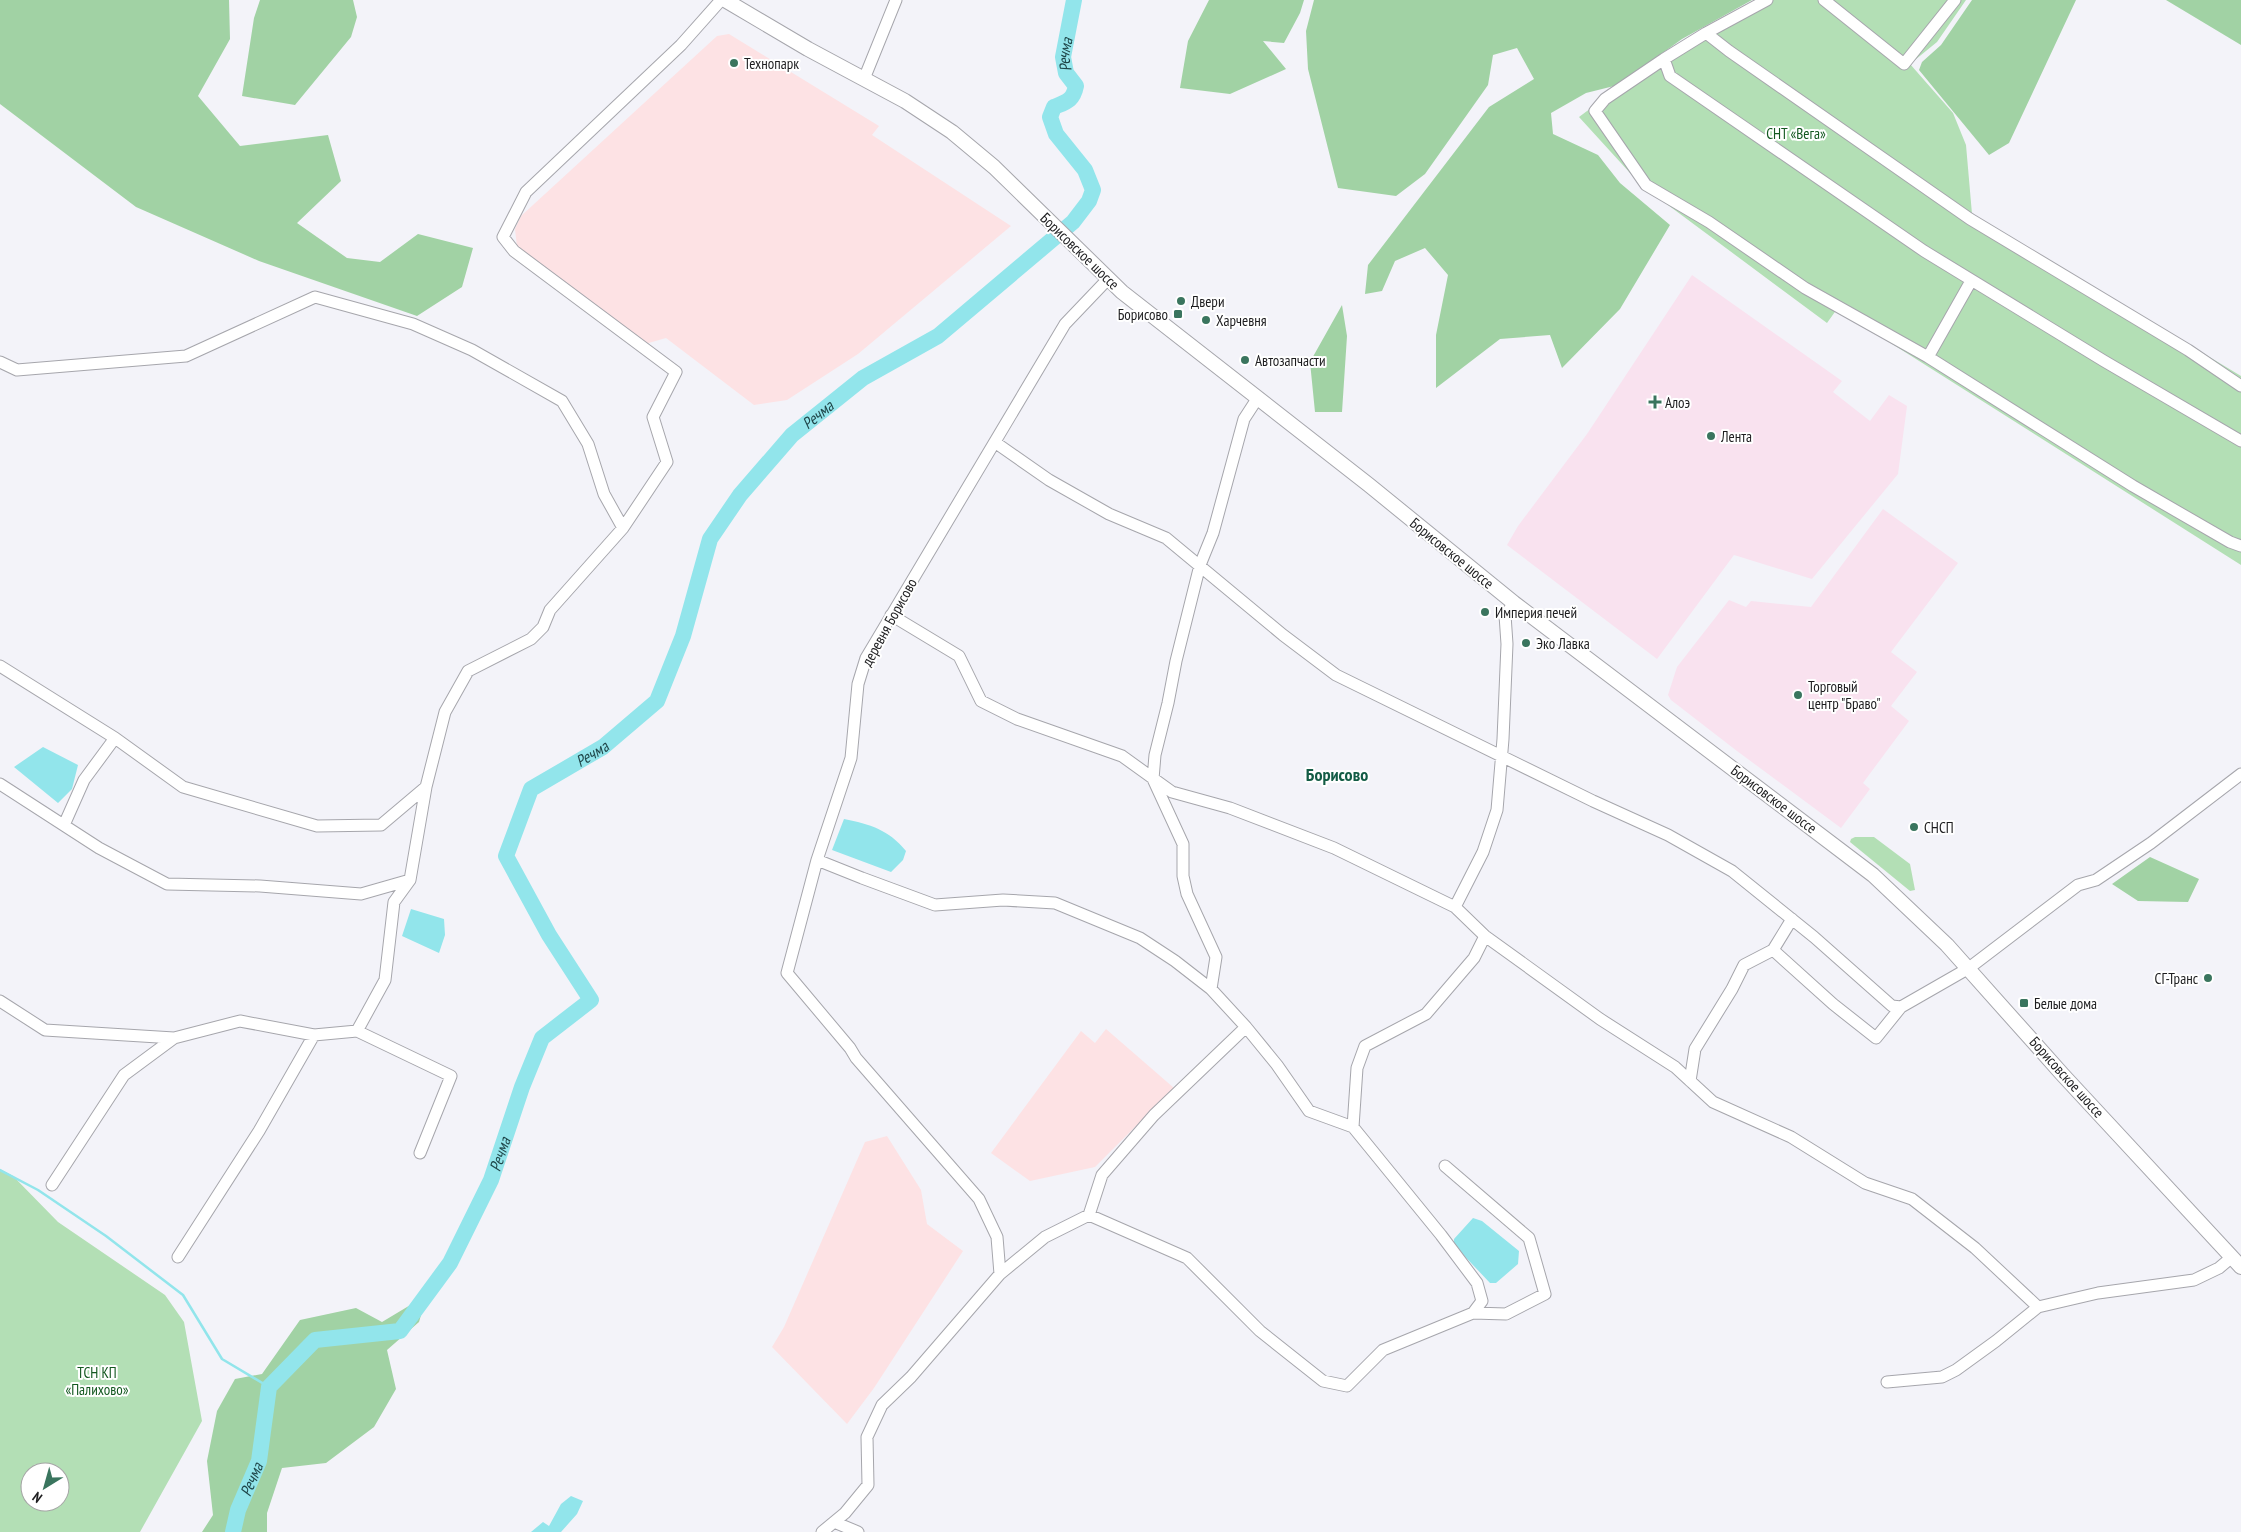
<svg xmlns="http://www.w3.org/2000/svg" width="2241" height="1532" font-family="'PT Sans Narrow',sans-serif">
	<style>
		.commercial { fill: #f9e2ef }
		.industrial { fill: #fde2e4 }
		.green { fill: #b3dfb5; fill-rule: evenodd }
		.forest { fill: #a1d2a4 }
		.water { fill: #92e5eb }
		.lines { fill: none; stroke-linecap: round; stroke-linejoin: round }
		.stream { stroke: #92e5eb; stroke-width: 2.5 }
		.river { stroke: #92e5eb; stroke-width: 16 }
		.minor-casing { stroke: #a6a6ac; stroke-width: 13 }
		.major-casing { stroke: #a6a6ac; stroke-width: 16 }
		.minor { stroke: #fff; stroke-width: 11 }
		.major { stroke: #fff; stroke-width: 14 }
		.poi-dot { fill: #3a755e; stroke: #fff; stroke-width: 2 }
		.labels { text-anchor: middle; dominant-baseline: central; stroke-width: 4; stroke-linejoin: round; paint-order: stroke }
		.poi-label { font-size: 15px; fill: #1d1d1f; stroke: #fff; text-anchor: start }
		.park-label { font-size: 15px; fill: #135820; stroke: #fff }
		.street-label { font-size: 15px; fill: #1d1d1f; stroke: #fff }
		.water-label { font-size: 16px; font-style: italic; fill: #1f4649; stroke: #fff }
		.quarter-label { font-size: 18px; font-weight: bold; fill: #135c45; stroke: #fff }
	</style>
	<rect width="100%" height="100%" fill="#f3f3f9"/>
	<!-- commercial -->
	<path class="commercial" d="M 1692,275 L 1842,381 L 1833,392 L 1870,421 L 1889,395 L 1907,406 L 1898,474 L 1812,579 L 1734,555 L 1657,659 L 1507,545 L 1518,526 L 1587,434 Z
		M 1883,509 L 1958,563 L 1891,652 L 1917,672 L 1891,706 L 1909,721 L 1863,783 L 1870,789 L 1841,828 L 1737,751 L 1671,700 L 1668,695 L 1677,667 L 1729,600 L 1746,607 L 1751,601 L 1811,607 Z"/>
	<!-- industrial -->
	<path class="industrial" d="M 729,34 L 879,126 L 872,135 L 1011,226 L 858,354 L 787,400 L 754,405 L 666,338 L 645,344 L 517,247 L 515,229 L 521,216 L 717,36 Z
		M 1106,1029 L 1174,1088 L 1095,1167 L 1030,1181 L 991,1153 L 1081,1031 L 1095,1043 Z
		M 887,1136 L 921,1190 L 927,1224 L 963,1251 L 874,1388 L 847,1424 L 772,1347 L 784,1327 L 865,1142 Z"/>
	<!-- green -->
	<path class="green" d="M 1761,0 L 1966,0 L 1937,42 L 1910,64 L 1953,113 L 1966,145 L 1972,214 L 2241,376 L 2241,565 L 1837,309 L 1827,323 L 1641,185 L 1579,117 L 1658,58 Z
		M 1855,837 L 1874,837 L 1910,864 L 1915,890 L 1910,891 L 1850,842 L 1851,839 Z
		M 0,1169 L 13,1176 L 58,1222 L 165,1295 L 184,1322 L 202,1421 L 140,1532 L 0,1532 ZM 30,1472 L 60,1472 L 60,1502 L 30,1502 Z"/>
	<!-- forest -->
	<path class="forest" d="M 0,0 L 229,0 L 230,39 L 198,96 L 240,146 L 328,135 L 341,181 L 297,223 L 347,258 L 380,262 L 418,234 L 473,248 L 462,287 L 417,316 L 259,261 L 136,207 L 0,104 Z
		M 260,0 L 353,0 L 357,17 L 351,37 L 295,105 L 242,96 L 254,18 Z
		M 1209,0 L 1304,0 L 1300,13 L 1284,43 L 1263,41 L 1286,69 L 1230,94 L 1180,88 L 1188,41 Z
		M 1314,0 L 1752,0 L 1682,39 L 1618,85 L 1586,93 L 1551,113 L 1553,134 L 1598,155 L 1620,183 L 1670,225 L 1620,309 L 1562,368 L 1550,335 L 1500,339 L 1436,388 L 1436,335 L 1448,275 L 1425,248 L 1395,261 L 1382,291 L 1365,294 L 1368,265 L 1489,107 L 1534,79 L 1517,48 L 1493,55 L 1488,85 L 1425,174 L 1396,196 L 1338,188 L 1308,69 L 1306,31 Z
		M 1972,0 L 2076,0 L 2009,143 L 1989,155 L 1919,70 L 1922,62 L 1941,45 Z
		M 2166,0 L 2241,0 L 2241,45 Z
		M 1342,305 L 1347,336 L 1342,412 L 1315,412 L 1310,362 Z
		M 2150,857 L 2199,879 L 2188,902 L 2138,901 L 2112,884 Z
		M 427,1295 L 419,1322 L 387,1350 L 396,1389 L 374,1427 L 326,1463 L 282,1468 L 267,1513 L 267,1532 L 202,1532 L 213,1515 L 207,1461 L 217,1411 L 235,1379 L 262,1374 L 300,1320 L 356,1308 L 382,1322 Z"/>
	<!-- water -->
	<path class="water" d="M 43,747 L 78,765 L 72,789 L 58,803 L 14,767 Z
		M 844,819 C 870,824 889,830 906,851 L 903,860 L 891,872 L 832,850 Z
		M 411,909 L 444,919 L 445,935 L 439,953 L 402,936 Z
		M 1473,1218 L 1482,1221 L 1519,1251 L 1518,1264 L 1496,1283 L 1490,1283 L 1454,1245 L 1454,1239 Z
		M 571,1496 L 583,1501 L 577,1514 L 561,1532 L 531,1532 L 543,1522 L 549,1526 L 561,1504 Z"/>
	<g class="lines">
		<!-- stream -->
		<path class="stream" d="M 0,1170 L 38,1190 L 106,1236 L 183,1295 L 222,1359 L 269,1387"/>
		<!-- river -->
		<path class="river" id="s1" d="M 233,1532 L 238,1510 L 259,1461 L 269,1387 L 315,1340 L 400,1331 L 450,1263 L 491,1180 L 522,1087 L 542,1038 L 591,1000 L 549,935 L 506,856 L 531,789 L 603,747 L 657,701 L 683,636 L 710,539 L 740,495 L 792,435 L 863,378 L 938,336 L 1073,222 L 1089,201 L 1093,190 L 1085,170 L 1056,134 L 1050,117 L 1054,107 C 1066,102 1073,101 1076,86 L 1066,73 L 1063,57 L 1074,0"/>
		<defs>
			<path id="minor" d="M 1824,0 L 1904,64 L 1955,0
				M 1706,33 L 1767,0
				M 1664,59 L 1605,99 L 1595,111 L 1646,185 L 1709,222 L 1805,288 L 1928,357 L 2133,486 L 2230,542 L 2241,546
				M 864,79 L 896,0
				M 1928,357 L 1971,281
				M 0,362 L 17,370 L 186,356 L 315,297 L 413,324 L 472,350 L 562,401 L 588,444 L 604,494 L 623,528
				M 2241,386 L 2188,350 L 1970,219 L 1729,51 L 1706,33 L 1664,59 L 1670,76 L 1924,251 L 2104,361 L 2241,441
				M 996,443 L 1049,480 L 1109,514 L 1166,538 L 1283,635 L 1336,675 L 1593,801 L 1668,835 L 1732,871 L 1814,937 L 1892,1006 L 1901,1007 L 1969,968 L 2078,885 L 2096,880 L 2151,843 L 2241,774
				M 891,615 L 959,656 L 981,701 L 1017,719 L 1122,756 L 1172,792 L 1230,808 L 1334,848 L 1455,907 L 1485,936 L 1600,1019 L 1675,1067 L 1713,1102 L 1791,1137 L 1865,1183 L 1912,1199 L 1975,1248 L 2038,1307
				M 0,666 L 115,738 L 183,787 L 317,826 L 381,825 L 426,787
				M 0,784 L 99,848 L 167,884 L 260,886 L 361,894 L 410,880
				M 64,825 L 84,780 L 115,738
				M 817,860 L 862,878 L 935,905 L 1003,900 L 1055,903 L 1140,938 L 1175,961 L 1211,989 L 1246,1027 L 1277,1065 L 1309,1111 L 1353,1127 L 1441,1235 L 1477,1283 L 1482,1301 L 1473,1313 L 1383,1350 L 1347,1386 L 1323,1381 L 1260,1331 L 1187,1258 L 1089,1215 L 1045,1237 L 1000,1274
				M 1455,907 L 1483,852 L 1497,810 L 1503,739 L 1507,644 L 1505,615 L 1514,603
				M 1773,950 L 1833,1004 L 1876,1038 L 1901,1007
				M 1211,989 L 1216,957 L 1187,894 L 1183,876 L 1183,844 L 1153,779 L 1155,755 L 1168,703 L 1176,661 L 1200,565 L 1213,533 L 1244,419 L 1257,399
				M 0,1001 L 45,1030 L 174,1038 L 240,1021 L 314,1035 L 357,1031 L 451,1076 L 420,1153
				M 357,1031 L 385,980 L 394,902 L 410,880 L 426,787 L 445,712 L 468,671 L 531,639 L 543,627 L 550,610 L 623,528 L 667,462 L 653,417 L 676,372 L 514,251 L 503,237 L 526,192 L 681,45 L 721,0
				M 1690,1081 L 1695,1049 L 1732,989 L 1744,965 L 1773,950 L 1792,919
				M 1353,1127 L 1357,1068 L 1365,1046 L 1426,1014 L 1474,958 L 1485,936
				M 1445,1166 L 1529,1238 L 1545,1294 L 1506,1314 L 1473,1313
				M 52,1185 L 124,1075 L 174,1038
				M 1089,1215 L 1102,1175 L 1154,1115 L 1246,1027
				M 178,1257 L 259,1131 L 314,1035
				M 1887,1382 L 1942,1377 L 1956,1370 L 1996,1341 L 2038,1307 L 2098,1293 L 2194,1280 L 2219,1268 L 2232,1257
				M 834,1522 L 858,1532
				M 822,1532 L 845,1513 L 868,1485 L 867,1437 L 882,1405 L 911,1377 L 1000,1274 L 997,1237 L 979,1199 L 856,1058 L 850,1048 L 787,973 L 817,860 L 851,758 L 858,684 L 866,658 L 1065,324 L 1107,280"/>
			<path id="major" d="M 725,0 L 808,49 L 905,101 L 952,132 L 994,167 L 1122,292 L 1369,485 L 1514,603 L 1873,875 L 1947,945 L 2062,1074 L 2241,1267"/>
		</defs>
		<!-- minor casing -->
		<use href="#minor" class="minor-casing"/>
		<!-- major casing -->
		<use href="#major" class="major-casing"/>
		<!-- minor -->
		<use href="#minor" class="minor"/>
		<!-- major -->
		<use href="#major" class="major"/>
	</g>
	<!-- markers -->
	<g class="poi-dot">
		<circle cx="734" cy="63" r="5"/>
		<circle cx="1181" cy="301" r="5"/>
		<rect x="1173" y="309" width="10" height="10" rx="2.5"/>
		<circle cx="1206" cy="320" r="5"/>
		<circle cx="1245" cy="360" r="5"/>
		<path d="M1652.5 394.5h5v5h5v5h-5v5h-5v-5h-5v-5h5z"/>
		<circle cx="1711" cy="436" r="5"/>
		<circle cx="1485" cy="612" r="5"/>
		<circle cx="1526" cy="643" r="5"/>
		<circle cx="1798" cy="695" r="5"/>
		<circle cx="1914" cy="827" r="5"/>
		<circle cx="2208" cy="978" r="5"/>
		<rect x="2019" y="998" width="10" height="10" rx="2.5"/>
	</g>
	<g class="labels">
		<!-- poi labels -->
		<g class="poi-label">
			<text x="744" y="63">Технопарк</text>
			<text x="1191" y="301">Двери</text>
			<text x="1168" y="314" text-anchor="end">Борисово</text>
			<text x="1216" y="320">Харчевня</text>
			<text x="1255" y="360">Автозапчасти</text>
			<text x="1665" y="402">Алоэ</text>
			<text x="1721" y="436">Лента</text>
			<text x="1495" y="612">Империя печей</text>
			<text x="1536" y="643">Эко Лавка</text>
			<text x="1808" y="686">Торговый<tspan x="1808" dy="17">центр "Браво"</tspan></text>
			<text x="1924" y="827">СНСП</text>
			<text x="2198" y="978" text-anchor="end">СГ-Транс</text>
			<text x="2034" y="1003">Белые дома</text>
		</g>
		<!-- park labels -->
		<g class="park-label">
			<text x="1796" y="133">СНТ «Вега»</text>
			<text x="97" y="1372">ТСН КП<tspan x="97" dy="17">«Палихово»</tspan></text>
		</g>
		<!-- street labels -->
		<g class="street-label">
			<text transform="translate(1080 251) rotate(44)">Борисовское шоссе</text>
			<text transform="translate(1452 553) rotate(39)">Борисовское шоссе</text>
			<text transform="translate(889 622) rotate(-61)">деревня Борисово</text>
			<text transform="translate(1774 799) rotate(37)">Борисовское шоссе</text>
			<text transform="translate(2067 1077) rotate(48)">Борисовское шоссе</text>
		</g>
		<!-- water labels -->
		<g class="water-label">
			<text stroke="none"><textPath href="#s1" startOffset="1944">Речма</textPath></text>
			<text stroke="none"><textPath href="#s1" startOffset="1421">Речма</textPath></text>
			<text stroke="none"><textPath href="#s1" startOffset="1001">Речма</textPath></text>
			<text stroke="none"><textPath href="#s1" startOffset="506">Речма</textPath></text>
			<text stroke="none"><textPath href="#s1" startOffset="56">Речма</textPath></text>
		</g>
		<!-- quarter labels -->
		<g class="quarter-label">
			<text x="1337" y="774">Борисово</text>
		</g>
	</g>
	<!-- north arrow -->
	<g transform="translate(45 1487) rotate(217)"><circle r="24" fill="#ffffff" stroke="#a5a5a5"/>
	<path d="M0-4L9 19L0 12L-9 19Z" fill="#3a755e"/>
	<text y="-8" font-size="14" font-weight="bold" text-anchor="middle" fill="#1d1d1f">N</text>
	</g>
</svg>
